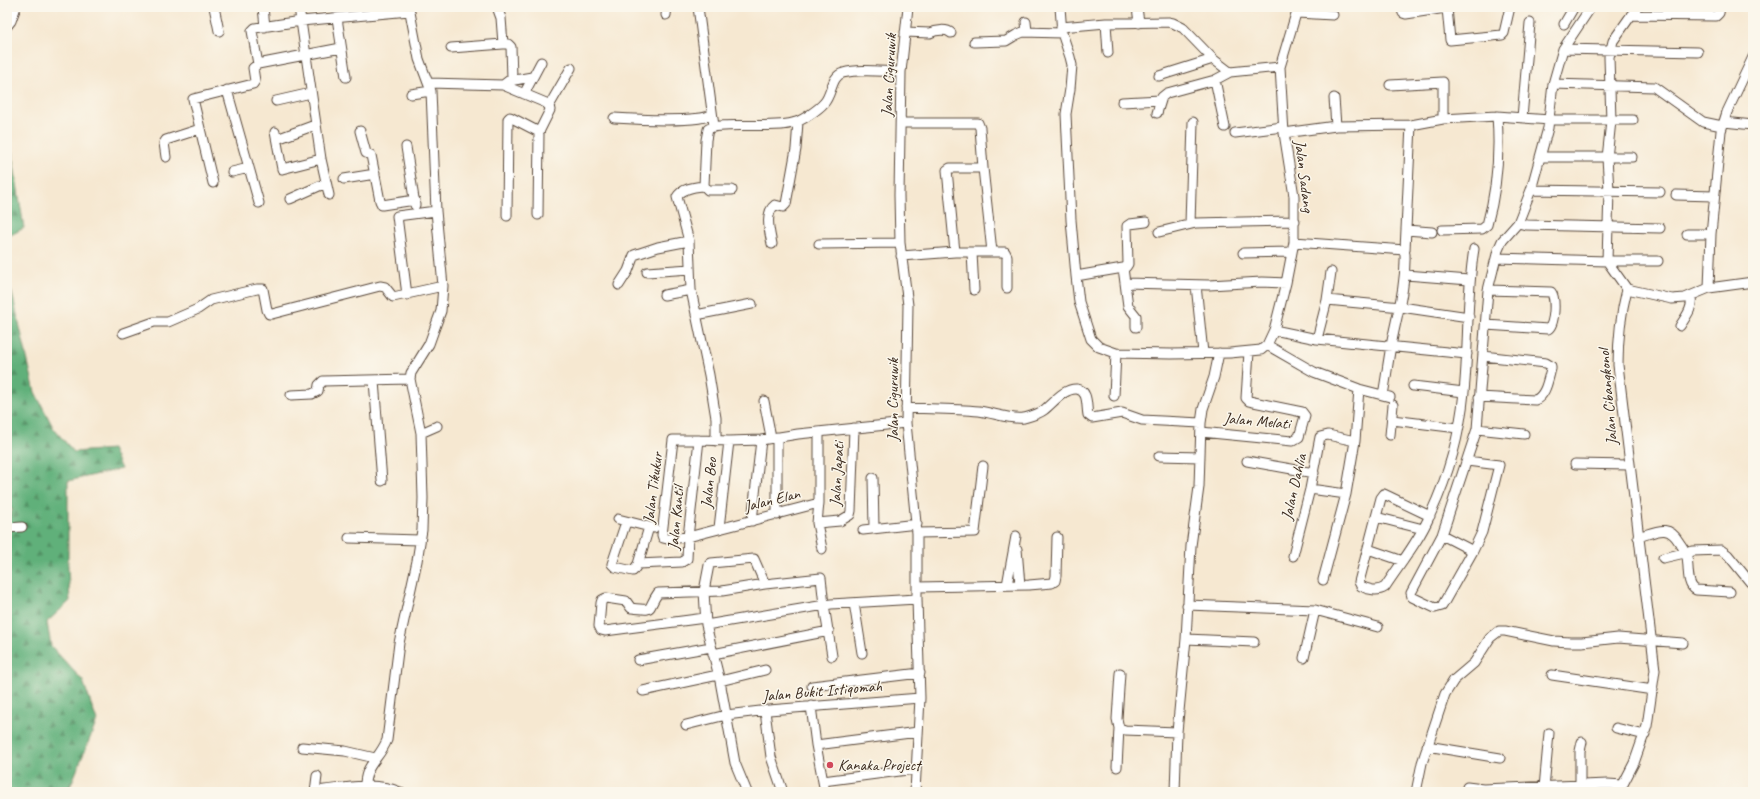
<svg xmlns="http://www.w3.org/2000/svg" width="1760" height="799" font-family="Caveat,sans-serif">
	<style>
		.forest { fill: url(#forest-firs); stroke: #4e6d4c }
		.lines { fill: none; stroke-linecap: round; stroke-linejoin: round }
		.minor-casing { stroke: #574639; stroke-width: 11 }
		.minor { stroke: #fff; stroke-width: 9 }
		.poi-dot { fill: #d1495b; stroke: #fbf7ec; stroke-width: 1.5 }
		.labels { text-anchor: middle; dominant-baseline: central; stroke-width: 3; stroke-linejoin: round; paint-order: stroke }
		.street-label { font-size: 16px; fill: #3b2a1e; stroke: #fbf7ec }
		.poi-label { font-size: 16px; fill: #3b2a1e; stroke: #fbf7ec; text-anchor: start }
	</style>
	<defs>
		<pattern id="forest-firs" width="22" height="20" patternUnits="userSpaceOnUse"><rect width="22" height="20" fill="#61b07a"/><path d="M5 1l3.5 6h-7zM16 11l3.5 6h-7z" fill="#518f63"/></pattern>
	</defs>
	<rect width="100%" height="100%" fill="#fbf7ec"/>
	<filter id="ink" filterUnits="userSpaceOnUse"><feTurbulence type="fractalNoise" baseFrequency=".025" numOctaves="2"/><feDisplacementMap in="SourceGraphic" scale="8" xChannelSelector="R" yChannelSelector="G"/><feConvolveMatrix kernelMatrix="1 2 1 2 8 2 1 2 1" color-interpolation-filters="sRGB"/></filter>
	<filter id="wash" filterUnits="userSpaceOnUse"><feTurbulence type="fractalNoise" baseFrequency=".012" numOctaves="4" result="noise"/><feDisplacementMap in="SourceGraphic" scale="16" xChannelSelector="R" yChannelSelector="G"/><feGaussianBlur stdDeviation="0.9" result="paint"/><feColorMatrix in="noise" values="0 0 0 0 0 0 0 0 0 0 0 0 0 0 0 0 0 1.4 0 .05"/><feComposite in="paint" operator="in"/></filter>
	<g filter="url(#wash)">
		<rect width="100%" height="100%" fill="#f6e8d1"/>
		<!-- forest -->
		<path class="forest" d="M 7,151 L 12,152 L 24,228 L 7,237 Z
			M 7,282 L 12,293 L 35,392 L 54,429 L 74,452 L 112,449 L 121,469 L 68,481 L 68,569 L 70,601 L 47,622 L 51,646 L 83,681 L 97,721 L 68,792 L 7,792 L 7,521 L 13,509 L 7,509 Z"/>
	</g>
	<g filter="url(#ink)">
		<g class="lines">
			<defs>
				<path id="minor" d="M 214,7 L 219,31
					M 263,7 L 265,27
					M 698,7 L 714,126
					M 908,7 L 901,72 L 899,195 L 900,243 L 908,305 L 906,423 L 917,533 L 917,599 L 920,698 L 915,792
					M 1060,7 L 1062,33 L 1070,57 L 1072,65 L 1070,89 L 1066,114 L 1071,220 L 1076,276 L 1079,302 L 1091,339 L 1099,347 L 1116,353 L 1171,354 L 1230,353 L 1261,350 L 1267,345 L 1274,330 L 1286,283 L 1294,242 L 1294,196 L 1284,133 L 1280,67 L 1298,7
					M 1137,7 L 1139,23
					M 1401,7 L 1403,13 L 1406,14 L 1453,7
					M 1447,8 L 1450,40 L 1502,35 L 1504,33 L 1510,7
					M 1297,13 L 1333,15
					M 666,15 L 667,7
					M 1631,15 L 1716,16 L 1719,13 L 1720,7
					M 337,18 L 346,77
					M 1026,22 L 1027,32
					M 1106,23 L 1108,53
					M 1564,24 L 1574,7
					M 7,26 L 11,21 L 16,7
					M 1061,27 L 1106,23 L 1168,22 L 1173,23 L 1183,28 L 1213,59 L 1230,72 L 1280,67
					M 905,32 L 930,33 C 936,30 947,29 951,33
					M 974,42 L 1006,41 L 1016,35 L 1023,32 L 1062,33
					M 451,48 L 503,44
					M 1563,49 L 1698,52
					M 258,64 L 252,31 L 255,28 L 301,21 L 299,7
					M 1159,76 L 1213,59
					M 1215,80 L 1225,127
					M 509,81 L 532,77
					M 429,83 L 503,85 L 512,78 L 511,47 L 508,44 L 503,44 L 501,18 L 497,7
					M 1553,84 L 1654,87 L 1703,122 L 1722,126
					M 503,85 L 546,103 L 549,106 L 550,110 L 539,132 L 538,215
					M 1390,85 L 1443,82 L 1443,119
					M 227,90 L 259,203
					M 411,94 L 431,91
					M 524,94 L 541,62
					M 1334,98 L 1336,126
					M 276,101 L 311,93
					M 1122,102 L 1161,100
					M 549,106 L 571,68
					M 1157,113 L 1162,97 L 1167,93 L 1215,80 L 1230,72
					M 614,118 C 630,119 703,123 712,114
					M 1522,118 L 1530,23
					M 1724,122 L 1753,125
					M 901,123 L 978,123 L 980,128 L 983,168
					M 360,131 L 366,153 L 371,155 L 380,201 L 382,205 L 415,200
					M 275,132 L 282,169 L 321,159
					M 1235,133 L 1283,127
					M 1284,133 L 1336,126 L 1411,125 L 1443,119 L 1478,117 L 1497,116 L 1550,120 L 1633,120
					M 277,139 L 315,125
					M 406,147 L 415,205
					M 166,157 L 164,143 L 166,140 L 200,129
					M 1540,157 L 1632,157
					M 232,172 L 249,168
					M 344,179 L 375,174
					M 213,183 L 193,99 L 253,84 L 255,81 L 253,68 L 258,64 L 341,48
					M 704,186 L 708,190 L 732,190
					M 1531,190 L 1660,192
					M 329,195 L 321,159 L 301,21 L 409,11
					M 1676,195 L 1714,196
					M 290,199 L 326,183
					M 507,216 L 508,119 L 510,117 L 539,132
					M 1518,223 L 1526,225 L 1660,228
					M 1190,224 L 1193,122
					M 1406,230 L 1432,232
					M 1442,230 L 1482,229 L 1487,225 C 1497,189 1500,154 1497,116
					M 1159,232 L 1196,223 L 1295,221
					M 1687,234 L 1711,234
					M 1294,242 L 1405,250 L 1411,125
					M 772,244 C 770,233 764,213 775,205 L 783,207 L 786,204 L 796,149 L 798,122
					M 819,244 L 900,243
					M 955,252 L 947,170 L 950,168 L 983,168 L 992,252
					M 972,253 L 974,290
					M 1243,253 L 1292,252
					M 901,256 L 955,252 L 1005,252 L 1007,256 L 1007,288
					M 1497,258 L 1607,261 L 1658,261
					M 1123,268 L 1126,267 L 1128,264 L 1127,226 L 1130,224 L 1146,222
					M 647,272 L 690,269
					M 1406,275 L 1469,280
					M 1076,276 L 1123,268 L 1125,283 L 1209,285 L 1262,282 L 1286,283
					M 1125,283 L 1128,306 L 1136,316 L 1136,327
					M 619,285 L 628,271 L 634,255 L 658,247 L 689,241
					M 1196,285 L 1203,353
					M 1709,288 L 1711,234 L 1721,131 L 1727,112 L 1753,57
					M 1627,289 L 1672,299 L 1685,298 L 1709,288 L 1753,282
					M 407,295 L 397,216 L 436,211
					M 664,295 L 691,290
					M 1327,300 L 1331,272
					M 696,315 L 752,304
					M 1486,325 L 1548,329 C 1555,325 1556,298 1551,292 L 1488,290
					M 1680,326 C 1686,316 1693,309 1691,297
					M 1274,330 L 1317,339 L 1467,354
					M 123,333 L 154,322 L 168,322 L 198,309 L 211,300 L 257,289 L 263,289 L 267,310 L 269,314 L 272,314 L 380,286 L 385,287 L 393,297 L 443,286
					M 1317,339 L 1327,300 L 1401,307 L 1469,317
					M 1267,345 L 1314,372 L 1359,389 L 1390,397
					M 374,381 L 382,481
					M 1413,386 L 1464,392
					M 291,395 L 312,394 L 318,391 L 319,385 L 323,381 L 410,379
					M 1383,395 C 1386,379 1388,362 1391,346 C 1397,314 1406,287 1405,254
					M 1114,396 L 1116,353
					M 1479,397 L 1535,400 C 1546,396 1548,379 1551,369 L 1551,366 L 1546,363 L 1483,356
					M 764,401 L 771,437
					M 906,408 C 930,409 955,409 979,411 C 994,413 1010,420 1024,418 C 1031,416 1039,414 1044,410 C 1053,403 1064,388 1077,389 C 1089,391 1086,406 1088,415 L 1092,418 L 1122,413 L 1142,420 L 1201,423
					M 1392,420 L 1458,428
					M 1477,429 L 1524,434
					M 819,432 L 819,503 L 688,537 L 667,539 L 663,538 L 662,535 L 673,440 L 699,440 L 729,441 L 761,440 L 798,434 L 906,423
					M 1201,432 L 1292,441 L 1299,437 L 1305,416 L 1302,412 L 1249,401 L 1246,398 L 1249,352
					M 421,433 L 437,426
					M 1390,435 L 1393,405
					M 716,441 L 716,418 L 709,375 L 691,290 L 689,241 L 677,197 C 682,188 695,187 704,186 L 706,140 L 708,129 C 720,121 775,130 796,122 C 803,120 819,109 824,103 C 832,95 831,76 843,73 C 861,68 883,72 901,72
					M 1159,456 L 1200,457
					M 1247,461 L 1314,473
					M 1575,464 L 1629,465
					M 873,478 L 874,528
					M 1310,489 L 1346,494
					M 819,503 L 817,523 L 840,521 L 850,515 L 851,511 L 854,428
					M 777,515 L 777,437
					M 1376,517 L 1381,498 L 1384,494 L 1430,516
					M 618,519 L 654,528
					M 752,521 L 761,440
					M 626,522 L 612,564 L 615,567 L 633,571 L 638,564
					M 817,523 L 822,549
					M 649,527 L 638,564 L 682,562 L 687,559 L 688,537 L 699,440
					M 7,528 L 22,527
					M 719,528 L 729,441
					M 1423,529 L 1376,517 L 1359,582 L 1361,586 C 1368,590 1378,592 1385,587 C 1400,564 1419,541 1430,515 C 1448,477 1460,434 1464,392 C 1469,345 1466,297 1474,249
					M 863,530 L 917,524
					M 917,533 L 975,532 L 983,466
					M 1442,535 L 1473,551 L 1482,532 L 1499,465 L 1467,461
					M 1638,537 C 1656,532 1668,523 1679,542 C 1681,545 1684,549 1686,553 C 1690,563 1685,585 1696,590 L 1730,592
					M 349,538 L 420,540
					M 1017,549 L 1020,585
					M 1368,549 L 1403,561
					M 1473,551 L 1442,606 L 1435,608 L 1412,597 L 1411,593 L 1442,535 L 1477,429 L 1488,290 L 1498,250 L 1502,241 L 1518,223 L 1531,190 L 1548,128 L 1553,84 L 1563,49 L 1591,7
					M 1293,556 L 1310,489 L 1320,437 L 1328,435 L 1355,441
					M 1663,558 L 1693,551 L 1721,550 L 1728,555 L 1750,582
					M 1323,580 L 1346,494 L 1355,441 L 1359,389
					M 1007,585 L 1016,536
					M 918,587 L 1029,585 L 1052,583 L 1055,581 L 1056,576 L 1057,537
					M 854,603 L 862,653
					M 1187,605 L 1315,610 L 1378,627
					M 705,618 L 605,631 L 601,630 L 599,626 L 601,603 L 602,600 L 606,598 L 626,601 L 631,608 C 656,611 646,610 658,593 L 722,591 L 765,584
					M 706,625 L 831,604 L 917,599
					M 1186,639 L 1254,642
					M 713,654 L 829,631
					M 1304,658 L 1315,610
					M 638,660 L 711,647
					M 1120,673 L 1117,719 L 1119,728 L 1125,730 L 1177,732
					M 1552,675 L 1653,690
					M 720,681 L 765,670
					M 812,686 L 920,673
					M 643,691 L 718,675
					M 811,706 L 816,745 L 825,792
					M 765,711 L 771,757 L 783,792
					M 686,725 L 726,715 L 769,710 L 920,698
					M 1616,728 L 1645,735
					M 816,745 L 918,732
					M 1427,746 L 1500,758
					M 302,747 L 345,751 L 375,758
					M 1117,767 L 1119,728
					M 823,781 L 915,769
					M 1580,786 L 1580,751 L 1582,742
					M 1467,787 L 1483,789
					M 1544,788 L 1549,733
					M 315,791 C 341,789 375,780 400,792
					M 315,792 L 317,776
					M 365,792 C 363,764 378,762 387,740 L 399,643 L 417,561 L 422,530 L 423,498 L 421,433 L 410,379 L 411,373 L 429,344 L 434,330 L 441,311 L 443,286 L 436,211 L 431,91 L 419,59 L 409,7
					M 747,792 L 735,763 L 720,681 L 706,625 L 704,591 L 709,565 L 711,563 L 754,559 L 765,584 L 821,578 L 824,605 L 832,656
					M 1175,792 L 1177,732 L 1186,639 L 1191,546 L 1199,487 L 1201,423 L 1203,409 L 1214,377 L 1219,353
					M 1416,792 L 1422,763 L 1445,694 L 1454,680 L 1474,663 L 1490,638 L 1499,631 L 1505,631 L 1554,641 L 1570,642 L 1582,642 L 1618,638 L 1683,643
					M 1482,792 L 1483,789 L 1608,784 L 1622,785
					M 1619,792 L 1634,763 L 1647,726 L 1655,670 L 1618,365 C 1618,339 1621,313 1627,289 L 1607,261 L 1609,190 L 1607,158 L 1611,121 L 1609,57 L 1613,41 L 1637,7"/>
			</defs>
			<!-- minor casing -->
			<use href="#minor" class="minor-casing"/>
			<!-- minor -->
			<use href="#minor" class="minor"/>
		</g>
	</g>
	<!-- markers -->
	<circle class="poi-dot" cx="830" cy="765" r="4"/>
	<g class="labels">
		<!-- street labels -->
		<g class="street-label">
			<text transform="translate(889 75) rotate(-87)">Jalan Ciguruwik</text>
			<text transform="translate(1304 176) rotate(83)">Jalan Sadang</text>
			<text transform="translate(1608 397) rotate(-95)">Jalan Cibangkonol</text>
			<text transform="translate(893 400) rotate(-90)">Jalan Ciguruwik</text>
			<text transform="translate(1257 421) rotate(5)">Jalan Melati</text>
			<text transform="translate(837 474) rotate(-87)">Jalan Japati</text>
			<text transform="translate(709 483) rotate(-84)">Jalan Beo</text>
			<text transform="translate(1294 487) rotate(-77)">Jalan Dahlia</text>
			<text transform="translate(653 488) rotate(-83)">Jalan Tikukur</text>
			<text transform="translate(772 500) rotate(-14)">Jalan Elan</text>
			<text transform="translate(676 518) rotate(-85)">Jalan Kantil</text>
			<text transform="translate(822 691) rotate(-5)">Jalan Bukit Istiqomah</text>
		</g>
		<!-- poi labels -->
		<g class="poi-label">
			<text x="838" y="765">Kanaka Project</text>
		</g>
	</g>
	<!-- margin -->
	<rect width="1760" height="799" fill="none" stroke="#fbf7ec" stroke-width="24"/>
</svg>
